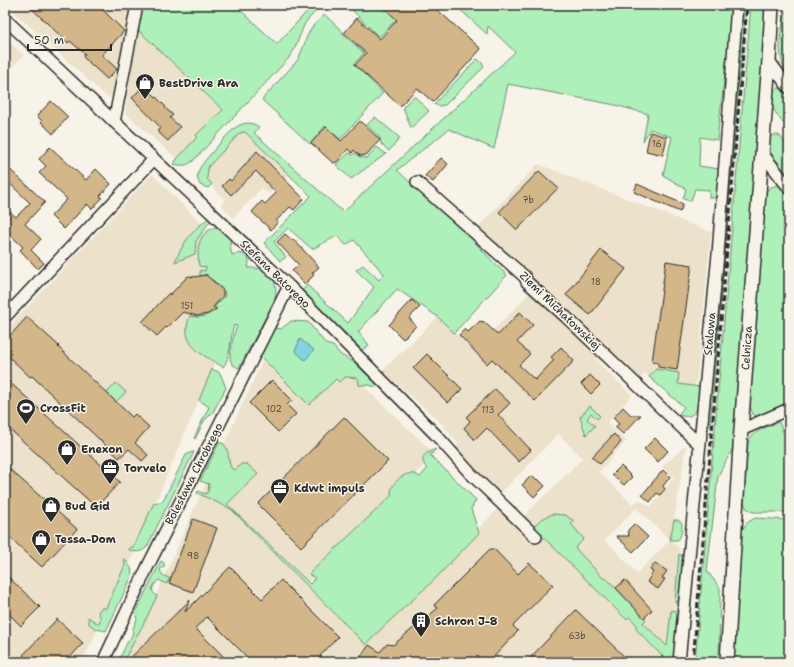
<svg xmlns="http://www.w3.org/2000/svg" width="794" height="667" font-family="'Shantell Sans',sans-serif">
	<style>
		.built { fill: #ece1cb; fill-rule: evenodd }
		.green { fill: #adf0ba; stroke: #6c8e72 }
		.water { fill: #84d3e0; stroke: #609098 }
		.building { fill: #d3b788; stroke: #2b2b2b }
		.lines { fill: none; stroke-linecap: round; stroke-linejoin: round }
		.minor-casing { stroke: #2b2b2b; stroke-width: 14 }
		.tertiary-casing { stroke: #2b2b2b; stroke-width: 16 }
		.minor { stroke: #f7f3e8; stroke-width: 11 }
		.tertiary { stroke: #f7f3e8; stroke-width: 13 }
		.rail { stroke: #2b2b2b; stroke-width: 3; stroke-dasharray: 6 3; stroke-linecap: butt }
		.labels { text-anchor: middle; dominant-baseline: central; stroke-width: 3; stroke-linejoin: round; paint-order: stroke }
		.number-label { font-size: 9px; fill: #554e42 }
		.poi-label { font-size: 11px; font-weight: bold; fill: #2b2b2b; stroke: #f7f3e8; text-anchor: start }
		.street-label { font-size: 11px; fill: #2b2b2b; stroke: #f7f3e8 }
	</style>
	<rect width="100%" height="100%" fill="#f7f3e8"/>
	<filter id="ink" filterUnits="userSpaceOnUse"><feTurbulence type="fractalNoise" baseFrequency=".025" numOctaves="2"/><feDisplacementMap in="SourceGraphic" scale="8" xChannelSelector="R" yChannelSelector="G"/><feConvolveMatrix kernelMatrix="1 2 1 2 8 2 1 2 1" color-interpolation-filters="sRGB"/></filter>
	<g filter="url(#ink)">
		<!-- built -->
		<path class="built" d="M 6,5 L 135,5 L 118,94 L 107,97 Z
			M 137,29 L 224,112 L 177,159 L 125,113 Z
			M 5,38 L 24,55 L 5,74 Z
			M 244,131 L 289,174 L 269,194 L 262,188 L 233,218 L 221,205 L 225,200 L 205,179 L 207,165 L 236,133 Z
			M 538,164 L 711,232 L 697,377 L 690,402 L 684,407 L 645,374 L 638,379 L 593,358 L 632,395 L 607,423 L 626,441 L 599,472 L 632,504 L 639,500 L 651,507 L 674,478 L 662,467 L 686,445 L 671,540 L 680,549 L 669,662 L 122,662 L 144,622 L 201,494 L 263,360 L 308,404 L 344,368 L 435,454 L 307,583 L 364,642 L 501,506 L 523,517 L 583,458 L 558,434 L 500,494 L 457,449 L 458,443 L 439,421 L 382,371 L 438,317 L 474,351 L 538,284 L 478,227 ZM 636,508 L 670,540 L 637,573 L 605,540 Z
			M 152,174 L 229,251 L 234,305 L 212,369 L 135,551 L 82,662 L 5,662 L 5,331 Z"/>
		<!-- green -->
		<path class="green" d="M 142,5 L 235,5 L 277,44 L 313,5 L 321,5 L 305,23 L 294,50 L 288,59 L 193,161 C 187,166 181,166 174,164 L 177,159 L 197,137 L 196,135 L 223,110 L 137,29 Z
			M 347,5 L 378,5 L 385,11 L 391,5 L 410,5 L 379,37 Z
			M 455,5 L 733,5 L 717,140 L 700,137 L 699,166 L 719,169 L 720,198 L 709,198 L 709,190 L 695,189 L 691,201 L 683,199 L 686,189 L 663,175 L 672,137 L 650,129 L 643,141 L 648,114 L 615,105 L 508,84 L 494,149 L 449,129 L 397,170 L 436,207 L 450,215 L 496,265 L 507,275 L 454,333 L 438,317 L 397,289 L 358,332 L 369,345 L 362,350 L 302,291 L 307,285 L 348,323 L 374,287 L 356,270 L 363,265 L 379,280 L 384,274 L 354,240 L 346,245 L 337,236 L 312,249 L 288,228 L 274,242 L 286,257 L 280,261 L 264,243 L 311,196 L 245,132 L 240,133 L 208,167 L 207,179 L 212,184 L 208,188 L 200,185 C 196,178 197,173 201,166 C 208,157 229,131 238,126 C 245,122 252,122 259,127 L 254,133 L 343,212 L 515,52 L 488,26 L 487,34 Z
			M 740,5 L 746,5 L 710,426 L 705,426 Z
			M 751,5 L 766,5 L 734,446 L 718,476 L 707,571 L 720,588 L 719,662 L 695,662 Z
			M 789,6 L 789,78 C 775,56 779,28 789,6 Z
			M 325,15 L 343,32 L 342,33 L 364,53 L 354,64 L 383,93 L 340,139 L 325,126 L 310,144 L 262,100 L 266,95 L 297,61 C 308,41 304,30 325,15 Z
			M 477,59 L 482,63 L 484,67 L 445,105 L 438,106 L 434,104 Z
			M 778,88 L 782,89 L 789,98 L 789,130 C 781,120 760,99 778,88 Z
			M 414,96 L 429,111 L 411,128 L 403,107 Z
			M 375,117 L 400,138 L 389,151 L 381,144 L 380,138 L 367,125 Z
			M 773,135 L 778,135 L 780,136 L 789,148 L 789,177 L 771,153 L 769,146 L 769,138 Z
			M 377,147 L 386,154 L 351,179 L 336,165 L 349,153 L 352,155 L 355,153 L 360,157 L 367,158 Z
			M 777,185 L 780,187 L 789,198 L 789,405 L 759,418 L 753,414 L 750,407 L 765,194 L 769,188 Z
			M 209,218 L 212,218 L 196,241 L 195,254 L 175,262 C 182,244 193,229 209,218 Z
			M 215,227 L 222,230 L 231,237 L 230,246 L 232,255 C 243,251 252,255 248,268 C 254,268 260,268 265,270 C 276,276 278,292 274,302 L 239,368 C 236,367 232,365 231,362 C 228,355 234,333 237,326 L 234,325 C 230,337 231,358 223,367 C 202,354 178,345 190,316 C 202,319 208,315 217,309 L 215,306 L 225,296 L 224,291 L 212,279 L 211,280 L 207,276 L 207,274 L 200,276 L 200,270 L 205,271 L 206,267 L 199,266 C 197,248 197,235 215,227 Z
			M 291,321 L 308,322 L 326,344 L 333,346 L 341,355 L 355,363 L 377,384 L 376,387 L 369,385 L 359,385 L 358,378 L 346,377 L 339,382 L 336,379 L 309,405 L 259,355 L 274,328 L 281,329 Z
			M 212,369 L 220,373 L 226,388 L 213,412 L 204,421 L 195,439 L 194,438 L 209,407 L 199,400 Z
			M 656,369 L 679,373 L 678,384 L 701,387 C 700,402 698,422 678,415 L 684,407 L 649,377 Z
			M 116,383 L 126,392 L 116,402 L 107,393 Z
			M 590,406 L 600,416 L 597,419 L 591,413 L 587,419 L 595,426 L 586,435 L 580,417 Z
			M 779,422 L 784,434 L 787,433 L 789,436 L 789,512 L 753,512 L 746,508 L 744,502 L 748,441 C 755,430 767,427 779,422 Z
			M 219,443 L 223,443 C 230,451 227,458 231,468 L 235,470 L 241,464 L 247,464 L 258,474 L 227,504 L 310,584 L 315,578 L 309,574 L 391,496 C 391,493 391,489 393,486 C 398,477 410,469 420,477 L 427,469 C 419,457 423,454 436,449 L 430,455 L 476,500 L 471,509 L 479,533 L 433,581 L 382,628 L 366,645 L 231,509 L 197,493 L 198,491 L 205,494 L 208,492 L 209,484 L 200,481 Z
			M 192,452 L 194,452 L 147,547 C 141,553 134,553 128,549 L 134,546 L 154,503 L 163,501 L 186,455 Z
			M 552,514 L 565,515 L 574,521 L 571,524 L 584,539 L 575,548 L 604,579 L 606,578 L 646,619 L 643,623 L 667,646 L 671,611 L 678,610 L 680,612 L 675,662 L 666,662 L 663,657 L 635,628 L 637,625 L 629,617 L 626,619 L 533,527 L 540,520 Z
			M 755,518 L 789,520 L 789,662 L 734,662 L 742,530 L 747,523 Z
			M 674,520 L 678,520 L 682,523 C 682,530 682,535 678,540 L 670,540 Z
			M 679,554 L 683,556 L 685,559 L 681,600 L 675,603 Z
			M 124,558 L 131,568 L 132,576 L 106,631 L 96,629 L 89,624 L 88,617 L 97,623 L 99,623 L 101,618 L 98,612 L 101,608 L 106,608 L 125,565 Z
			M 161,561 L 164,563 L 164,567 L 160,569 C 161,575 164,576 169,578 L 167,584 L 159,580 C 153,585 149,591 157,596 L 145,621 L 123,662 L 118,662 L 128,641 C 133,637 132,634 133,629 C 134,625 136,622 137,619 L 135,613 Z"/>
		<!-- water -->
		<path class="water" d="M 300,339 L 314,350 L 305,360 L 295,351 Z"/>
		<!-- building -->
		<path class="building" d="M 28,5 L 108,5 L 103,10 L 124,31 L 102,55 L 117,69 L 107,79 L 83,57 L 85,54 L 70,41 L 68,43 Z
			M 381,5 L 432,5 L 481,49 L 433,102 L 417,88 L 400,106 L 355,65 L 366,53 L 344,33 L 357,18 L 380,39 L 397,20 Z
			M 144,85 L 166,107 L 165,108 L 173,115 L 170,118 L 180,127 L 168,141 L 157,131 L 161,128 L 132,98 Z
			M 51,101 L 68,117 L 53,134 L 41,122 L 42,121 L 37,116 Z
			M 360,121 L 380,140 L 366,155 L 360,156 L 354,150 L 352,153 L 348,149 L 337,162 L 333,163 L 311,143 L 326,127 L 341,141 Z
			M 650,132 L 667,137 L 663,155 L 646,151 Z
			M 50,147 L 86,180 L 96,169 L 111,184 L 100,196 L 102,198 L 92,209 L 87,204 L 64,229 L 51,216 L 67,199 L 39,173 L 46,166 L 39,159 Z
			M 257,151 L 304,199 L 294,210 L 290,207 L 276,221 L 278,222 L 271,230 L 252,212 L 262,201 L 265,204 L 276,193 L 256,171 L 231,195 L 222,186 L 229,179 L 231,181 Z
			M 441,158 L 448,164 L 433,182 L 425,176 Z
			M 5,165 L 45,202 L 25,224 L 41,239 L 31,250 L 44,263 L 38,269 L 20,250 L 23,247 L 5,230 L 5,207 L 16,217 L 30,203 L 5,179 Z
			M 539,171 L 558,188 L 517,230 L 499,212 Z
			M 637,184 L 683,204 L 680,212 L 634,192 Z
			M 285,234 L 293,241 L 294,240 L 319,267 L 312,273 L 314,275 L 305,284 L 292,271 L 299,265 L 277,242 Z
			M 601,250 L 626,269 L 590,315 L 566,295 Z
			M 666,261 L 692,265 L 677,370 L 658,367 L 658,363 L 652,362 Z
			M 206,275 L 223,290 L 223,296 L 213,307 L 216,309 L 208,314 L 197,316 L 183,312 L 167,328 L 166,327 L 157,336 L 142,322 L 169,293 L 170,295 L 188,276 L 194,277 Z
			M 412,300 L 420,307 L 409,318 L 416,326 L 403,339 L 389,325 Z
			M 520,312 L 533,325 L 517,342 L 530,354 L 519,365 L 535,380 L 554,360 L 551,357 L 561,347 L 574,361 L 535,401 L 492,359 L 487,364 L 459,335 L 465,329 L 468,332 L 480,321 L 482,322 L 483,321 L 498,335 Z
			M 27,317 L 59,346 L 58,347 L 132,417 L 135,414 L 149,427 L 135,443 L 148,455 L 142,461 L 129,449 L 119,458 L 32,376 L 30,377 L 5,353 L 5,341 Z
			M 427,354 L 462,389 L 448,403 L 413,368 Z
			M 590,375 L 600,385 L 591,394 L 581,384 Z
			M 5,378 L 120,482 L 96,507 L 5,425 Z
			M 272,380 L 292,400 L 287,405 L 296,414 L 278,432 L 249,403 Z
			M 495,389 L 510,403 L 498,415 L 531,450 L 519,462 L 487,428 L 475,440 L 464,428 L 470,421 L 466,417 Z
			M 623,407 L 631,415 L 641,415 L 623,434 L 615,427 L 619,424 L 613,418 Z
			M 344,417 L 388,461 L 301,547 L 258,504 Z
			M 614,434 L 621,442 L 600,464 L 592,457 Z
			M 655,438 L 668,451 L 658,462 L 644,449 Z
			M 5,465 L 77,529 L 42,567 L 5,533 Z
			M 621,466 L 632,477 L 624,485 L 612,475 Z
			M 663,470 L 670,477 L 663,486 L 665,489 L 660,495 L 657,493 L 650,502 L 642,495 Z
			M 532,475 L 537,480 L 538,479 L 545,486 L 534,497 L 522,485 Z
			M 193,519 L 217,528 L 193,592 L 169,583 Z
			M 634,524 L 648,537 L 633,552 L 616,536 L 629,536 L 628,530 Z
			M 490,549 L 494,549 L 518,574 L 529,563 L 553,585 L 513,626 L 518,631 L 489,662 L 357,662 L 369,645 L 380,652 L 387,644 L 393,645 L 438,608 L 434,605 Z
			M 655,563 L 667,571 L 662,578 L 665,579 L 658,589 L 647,582 L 653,572 L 650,570 Z
			M 230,567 L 262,599 L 281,580 L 338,637 L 320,656 L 326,662 L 252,662 L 207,617 L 195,628 L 229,662 L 126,662 L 190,600 L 185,612 Z
			M 5,574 L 40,607 L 21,626 L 5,610 Z
			M 625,580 L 652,610 L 644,618 L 616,588 Z
			M 576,610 L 630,662 L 526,662 Z
			M 57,619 L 83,643 L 66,662 L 30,662 L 23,655 Z"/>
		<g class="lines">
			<defs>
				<path id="minor" d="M 5,19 L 289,286 L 437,436 L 470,473 L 536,537
					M 769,61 L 789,88
					M 114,122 L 137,5
					M 762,153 L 789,188
					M 417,182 L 525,277 L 527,282 L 566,317 L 700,445
					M 5,317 L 154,159
					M 741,430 L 789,409
					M 103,662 L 148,566 L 289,286
					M 679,662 L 718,254 L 737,5"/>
				<path id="tertiary" d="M 727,662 L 741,430 L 769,61 L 772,5"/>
			</defs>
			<!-- minor casing -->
			<use href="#minor" class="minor-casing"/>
			<!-- tertiary casing -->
			<use href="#tertiary" class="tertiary-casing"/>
			<!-- minor -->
			<use href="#minor" class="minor"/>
			<!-- tertiary -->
			<use href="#tertiary" class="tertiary"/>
			<!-- rail -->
			<path class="rail" d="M 693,662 L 747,5"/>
		</g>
	</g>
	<!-- icons -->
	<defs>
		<symbol id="shop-pin" viewBox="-11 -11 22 30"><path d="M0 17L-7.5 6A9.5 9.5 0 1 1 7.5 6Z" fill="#2b2b2b" stroke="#f7f3e8"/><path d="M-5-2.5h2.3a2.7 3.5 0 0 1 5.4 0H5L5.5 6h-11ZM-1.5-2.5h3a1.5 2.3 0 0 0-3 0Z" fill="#fff"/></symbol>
		<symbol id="stadium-pin" viewBox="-11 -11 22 30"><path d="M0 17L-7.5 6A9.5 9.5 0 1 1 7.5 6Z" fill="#2b2b2b" stroke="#f7f3e8"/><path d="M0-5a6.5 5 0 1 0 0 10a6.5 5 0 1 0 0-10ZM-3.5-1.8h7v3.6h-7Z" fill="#fff"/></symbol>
		<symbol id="office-pin" viewBox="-11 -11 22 30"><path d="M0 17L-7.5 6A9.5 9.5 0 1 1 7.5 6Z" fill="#2b2b2b" stroke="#f7f3e8"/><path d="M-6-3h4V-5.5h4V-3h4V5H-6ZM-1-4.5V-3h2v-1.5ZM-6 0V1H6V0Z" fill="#fff"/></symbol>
		<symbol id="building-pin" viewBox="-11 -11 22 30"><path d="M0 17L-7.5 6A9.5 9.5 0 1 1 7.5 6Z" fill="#2b2b2b" stroke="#f7f3e8"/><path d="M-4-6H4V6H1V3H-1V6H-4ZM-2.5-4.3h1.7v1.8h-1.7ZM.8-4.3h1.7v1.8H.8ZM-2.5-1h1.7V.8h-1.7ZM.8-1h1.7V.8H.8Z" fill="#fff"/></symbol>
	</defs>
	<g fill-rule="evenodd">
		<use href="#shop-pin" x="134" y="72" width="22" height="30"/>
		<use href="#stadium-pin" x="15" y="397" width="22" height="30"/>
		<use href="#shop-pin" x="56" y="438" width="22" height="30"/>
		<use href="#office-pin" x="99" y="457" width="22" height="30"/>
		<use href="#office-pin" x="269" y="477" width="22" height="30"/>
		<use href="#shop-pin" x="40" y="495" width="22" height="30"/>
		<use href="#shop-pin" x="30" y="528" width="22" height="30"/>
		<use href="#building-pin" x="410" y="610" width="22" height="30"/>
	</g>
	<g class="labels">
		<!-- number labels -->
		<g class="number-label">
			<text x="657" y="144">16</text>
			<text x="528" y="200">7b</text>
			<text x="596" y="282">18</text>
			<text x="187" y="306">151</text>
			<text x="274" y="409">102</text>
			<text x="488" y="410">113</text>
			<text x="193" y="556">98</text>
			<text x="577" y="636">63b</text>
		</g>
		<!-- poi labels -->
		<g class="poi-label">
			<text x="159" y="83">BestDrive Ara</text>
			<text x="40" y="408">CrossFit</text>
			<text x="81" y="449">Enexon</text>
			<text x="124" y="468">Torvelo</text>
			<text x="294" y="488">Kdwt impuls</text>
			<text x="65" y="506">Bud Gid</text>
			<text x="55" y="539">Tessa-Dom</text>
			<text x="435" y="621">Schron J-8</text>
		</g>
		<!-- street labels -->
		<g class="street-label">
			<text transform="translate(275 274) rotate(44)">Stefana Batorego</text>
			<text transform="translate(560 311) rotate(44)">Ziemi Michałowskiej</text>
			<text transform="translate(710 334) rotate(-85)">Stalowa</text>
			<text transform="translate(747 348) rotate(-86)">Celnicza</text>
			<text transform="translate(194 474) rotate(-63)">Bolesława Chrobrego</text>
		</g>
	</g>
	<!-- margin -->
	<rect width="794" height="667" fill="none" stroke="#f7f3e8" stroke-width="20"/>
	<rect x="10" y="10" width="774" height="647" fill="none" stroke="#2b2b2b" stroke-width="1.5" filter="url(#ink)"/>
	<!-- scale -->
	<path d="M28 44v6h83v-6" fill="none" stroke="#2b2b2b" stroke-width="2"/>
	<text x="34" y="44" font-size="12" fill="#2b2b2b" stroke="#f7f3e8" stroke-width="3" paint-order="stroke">50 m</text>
</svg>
